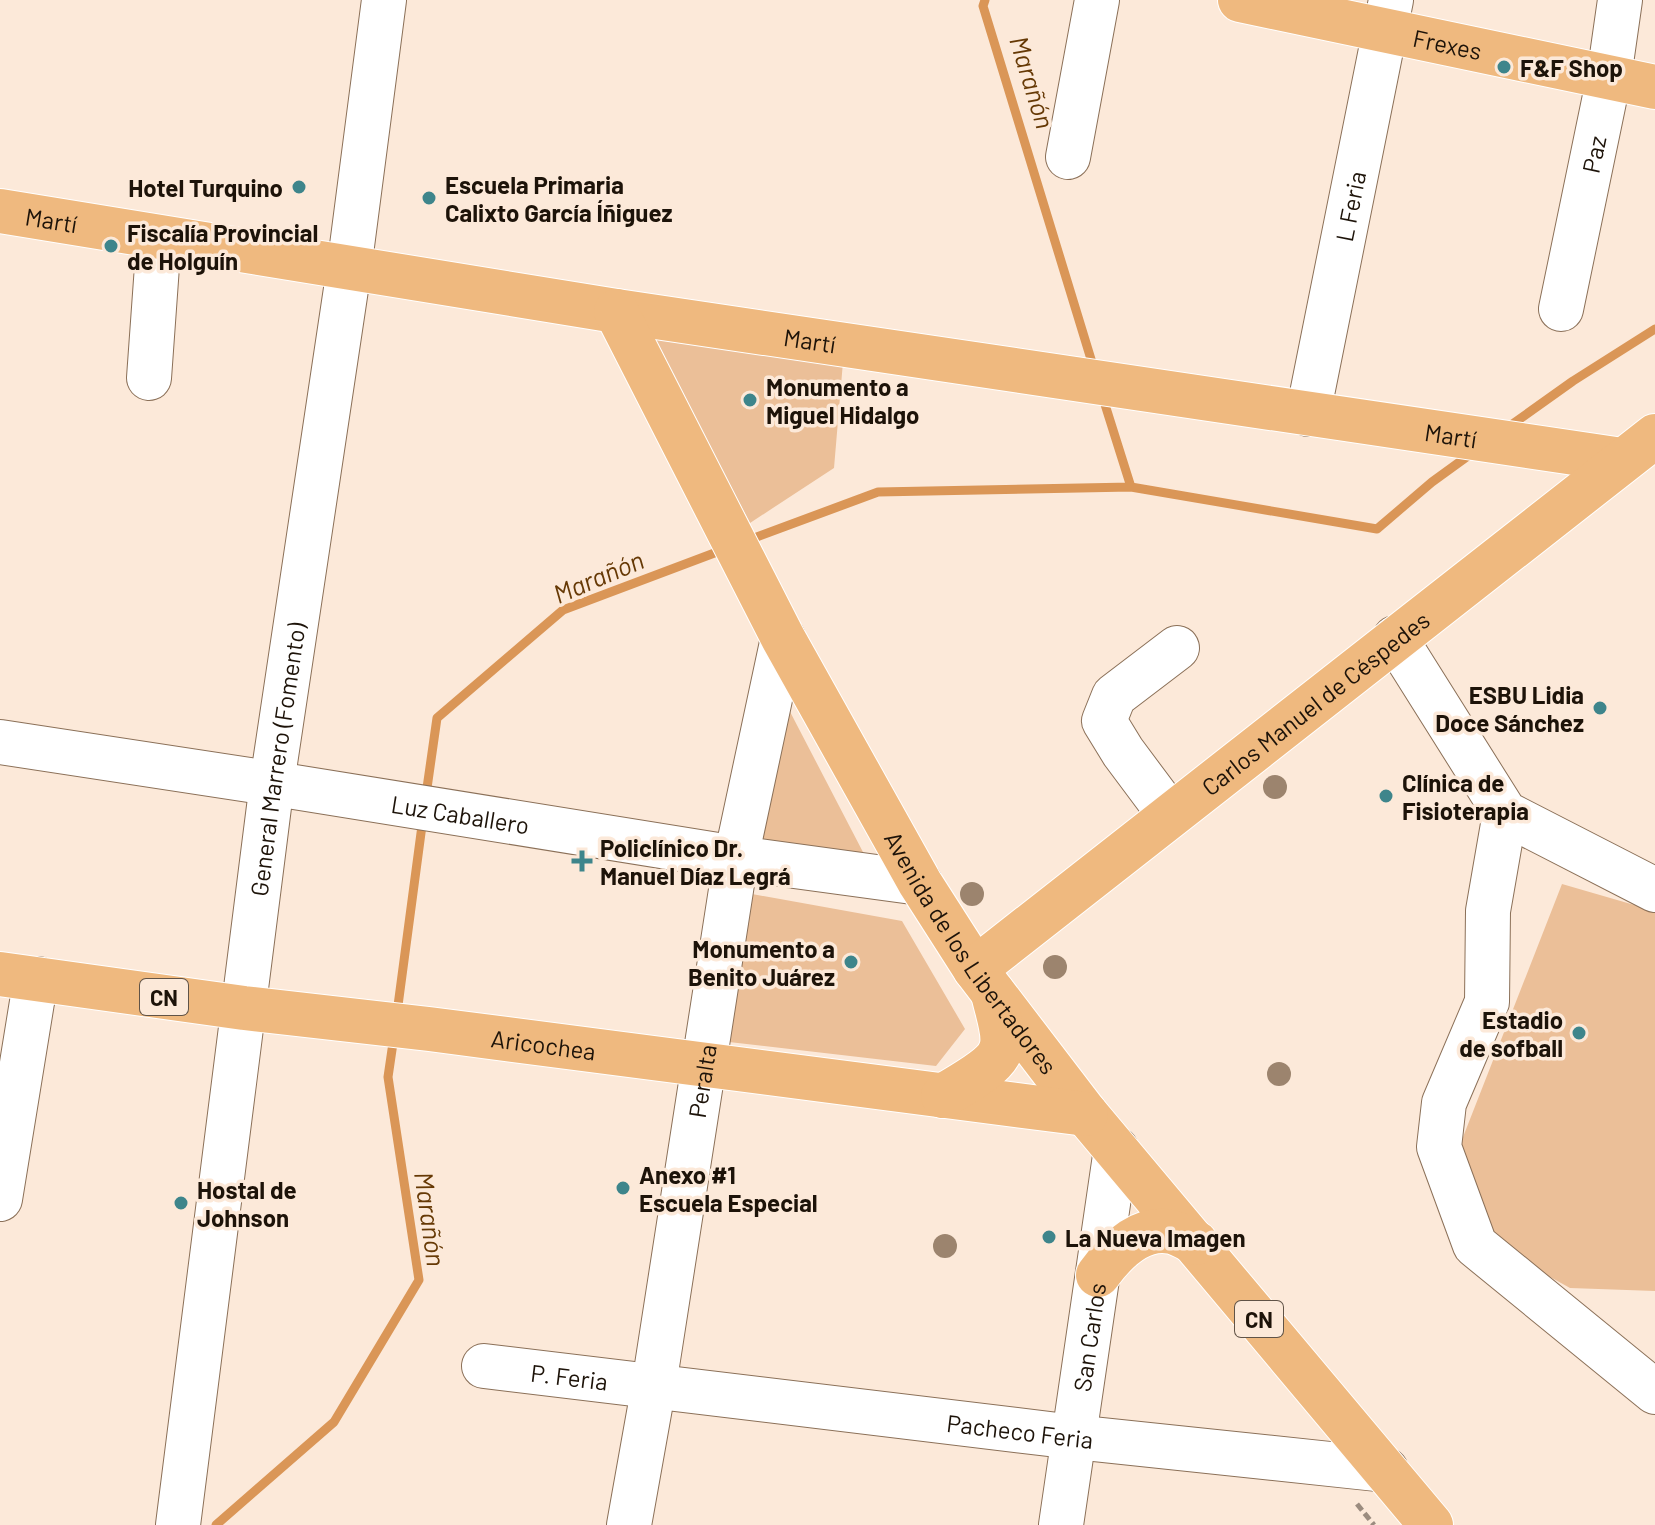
<svg xmlns="http://www.w3.org/2000/svg" width="1655" height="1525" font-family="Barlow,sans-serif">
	<style>
		.green { fill: #ebbf98 }
		.lines { fill: none; stroke-linecap: round; stroke-linejoin: round }
		.stream { stroke: #da9657; stroke-width: 9 }
		.minor-casing { stroke: #8b7058; stroke-width: 46 }
		.major-casing { stroke: #fff; stroke-width: 46 }
		.path { stroke: #9b8c7f; stroke-width: 5; stroke-dasharray: 8 4; stroke-linecap: butt }
		.minor { stroke: #fff; stroke-width: 44 }
		.major { stroke: #efb97f; stroke-width: 44 }
		.tree { fill: #9c846e }
		.poi-dot { fill: #3e858b; stroke: #fce9d9; stroke-width: 3 }
		.labels { text-anchor: middle; dominant-baseline: central; stroke-width: 7; stroke-linejoin: round; paint-order: stroke }
		.shield { fill: #fce9d9; stroke: #605347; stroke-width: 2 }
		.shield-label { font-size: 22px; font-weight: bold; fill: #1d1309 }
		.street-label { font-size: 24px; fill: #1d1309; stroke: #fce9d9 }
		.poi-label { font-size: 24px; font-weight: bold; fill: #1d1309; stroke: #fce9d9; text-anchor: start }
		.water-label { font-size: 26px; font-style: italic; fill: #663905; stroke: #fce9d9 }
	</style>
	<rect width="100%" height="100%" fill="#fce9d9"/>
	<!-- green -->
	<path class="green" d="M 648,331 L 844,350 L 834,468 L 750,523 Z
		M 786,704 L 864,854 L 757,841 Z
		M 1562,884 L 1655,911 L 1655,1291 L 1570,1288 L 1489,1243 L 1456,1155 Z
		M 752,894 L 902,921 L 965,1029 L 936,1066 L 729,1042 Z"/>
	<g class="lines">
		<!-- stream -->
		<path class="stream" d="M 985,0 L 983,6 L 1094,369
			M 1102,395 L 1131,487
			M 1507,428 L 1573,381 L 1655,329
			M 746,541 L 878,492 L 1131,487 L 1377,529 L 1432,482 L 1472,453
			M 426,795 L 437,718 L 563,610 L 725,549
			M 397,1013 L 423,818
			M 216,1525 L 334,1422 L 419,1280 L 388,1077 L 394,1036"/>
		<defs>
			<g id="minor">
				<path d="M 1068,157 L 1097,0"/>
				<path id="s1" d="M 1561,309 L 1609,77 L 1620,0"/>
				<path d="M 149,378 L 159,238"/>
				<path id="s2" d="M 1308,414 L 1391,0"/>
				<path d="M 1395,638 L 1505,813 L 1655,890"/>
				<path id="s3" d="M 0,742 L 282,785 L 736,858 L 920,883"/>
				<path d="M 1505,813 L 1488,911 L 1487,1002 L 1444,1103 L 1439,1147 L 1475,1245 L 1655,1392"/>
				<path d="M 1170,815 L 1123,752 L 1104,721 L 1114,696 L 1177,648"/>
				<path d="M 0,1199 L 32,1002 L 38,979"/>
				<path id="s4" d="M 484,1366 L 1074,1437 L 1386,1470"/>
				<path id="s5" d="M 178,1525 L 272,783 L 349,269 L 384,0"/>
				<path id="s6" d="M 629,1525 L 654,1385 L 736,858 L 783,638"/>
				<path id="s7" d="M 1061,1525 L 1116,1149"/>
			</g>
			<g id="major">
				<path id="s8" d="M 1240,0 L 1655,87"/>
				<path id="s9" d="M 0,211 L 616,311 L 1622,460"/>
				<path id="s10" d="M 616,311 L 783,638 L 920,883 L 975,969 L 1086,1114 L 1431,1525"/>
				<path id="s11" d="M 975,969 L 1655,436"/>
				<path id="s12" d="M 0,974 L 244,1008 L 429,1029 L 1086,1114"/>
				<path d="M 943,1096 C 959,1086 996,1067 1001,1049 C 1006,1034 996,1009 993,993"/>
				<path d="M 1098,1275 C 1114,1253 1140,1225 1172,1232 C 1180,1234 1188,1239 1196,1243"/>
			</g>
		</defs>
		<!-- minor casing -->
		<use href="#minor" class="minor-casing"/>
		<!-- major casing -->
		<use href="#major" class="major-casing"/>
		<!-- path -->
		<path class="path" d="M 1357,1504 L 1374,1525"/>
		<!-- minor -->
		<use href="#minor" class="minor"/>
		<!-- major -->
		<use href="#major" class="major"/>
	</g>
	<!-- trees -->
	<g class="tree">
		<circle cx="1275" cy="787" r="12"/>
		<circle cx="972" cy="894" r="12"/>
		<circle cx="1055" cy="967" r="12"/>
		<circle cx="1279" cy="1074" r="12"/>
		<circle cx="945" cy="1246" r="12"/>
	</g>
	<!-- markers -->
	<g class="poi-dot">
		<circle cx="1504" cy="67" r="8"/>
		<circle cx="299" cy="187" r="8"/>
		<circle cx="429" cy="198" r="8"/>
		<circle cx="111" cy="246" r="8"/>
		<circle cx="750" cy="400" r="8"/>
		<circle cx="1600" cy="708" r="8"/>
		<circle cx="1386" cy="796" r="8"/>
		<path d="M578 849h8v8h8v8h-8v8h-8v-8h-8v-8h8z"/>
		<circle cx="851" cy="962" r="8"/>
		<circle cx="1579" cy="1033" r="8"/>
		<circle cx="623" cy="1188" r="8"/>
		<circle cx="181" cy="1203" r="8"/>
		<circle cx="1049" cy="1237" r="8"/>
	</g>
	<g class="labels">
		<!-- shield labels -->
		<g class="shield">
			<rect x="140" y="979" width="48" height="36" rx="6"/>
			<rect x="1235" y="1301" width="48" height="36" rx="6"/>
		</g>
		<g class="shield-label">
			<text x="164" y="997">CN</text>
			<text x="1259" y="1319">CN</text>
		</g>
		<!-- street labels -->
		<g class="street-label">
			<text stroke="none"><textPath href="#s8" startOffset="212">Frexes</textPath></text>
			<text stroke="none"><textPath href="#s1" startOffset="158">Paz</textPath></text>
			<text stroke="none"><textPath href="#s2" startOffset="212">L Feria</textPath></text>
			<text stroke="none"><textPath href="#s9" startOffset="52">Martí</textPath></text>
			<text stroke="none"><textPath href="#s9" startOffset="820">Martí</textPath></text>
			<text stroke="none"><textPath href="#s9" startOffset="1468">Martí</textPath></text>
			<text stroke="none"><textPath href="#s11" startOffset="432">Carlos Manuel de Céspedes</textPath></text>
			<text stroke="none"><textPath href="#s5" startOffset="772">General Marrero (Fomento)</textPath></text>
			<text stroke="none"><textPath href="#s3" startOffset="466">Luz Caballero</textPath></text>
			<text stroke="none"><textPath href="#s10" startOffset="734">Avenida de los Libertadores</textPath></text>
			<text stroke="none"><textPath href="#s12" startOffset="548">Aricochea</textPath></text>
			<text stroke="none"><textPath href="#s6" startOffset="450">Peralta</textPath></text>
			<text stroke="none"><textPath href="#s7" startOffset="190">San Carlos</textPath></text>
			<text stroke="none"><textPath href="#s4" startOffset="86">P. Feria</textPath></text>
			<text stroke="none"><textPath href="#s4" startOffset="540">Pacheco Feria</textPath></text>
		</g>
		<!-- poi labels -->
		<g class="poi-label">
			<text x="1520" y="67">F&amp;F Shop</text>
			<text x="445" y="184">Escuela Primaria<tspan x="445" dy="28">Calixto García Íñiguez</tspan></text>
			<text x="283" y="187" text-anchor="end">Hotel Turquino</text>
			<text x="127" y="232">Fiscalía Provincial<tspan x="127" dy="28">de Holguín</tspan></text>
			<text x="766" y="386">Monumento a<tspan x="766" dy="28">Miguel Hidalgo</tspan></text>
			<text x="1584" y="694" text-anchor="end">ESBU Lidia<tspan x="1584" dy="28">Doce Sánchez</tspan></text>
			<text x="1402" y="782">Clínica de<tspan x="1402" dy="28">Fisioterapia</tspan></text>
			<text x="600" y="847">Policlínico Dr.<tspan x="600" dy="28">Manuel Díaz Legrá</tspan></text>
			<text x="835" y="948" text-anchor="end">Monumento a<tspan x="835" dy="28">Benito Juárez</tspan></text>
			<text x="1563" y="1019" text-anchor="end">Estadio<tspan x="1563" dy="28">de sofball</tspan></text>
			<text x="639" y="1174">Anexo #1<tspan x="639" dy="28">Escuela Especial</tspan></text>
			<text x="197" y="1189">Hostal de<tspan x="197" dy="28">Johnson</tspan></text>
			<text x="1065" y="1237">La Nueva Imagen</text>
		</g>
		<!-- water labels -->
		<g class="water-label">
			<text transform="translate(1033 82) rotate(73)">Marañón</text>
			<text transform="translate(598 576) rotate(-23)">Marañón</text>
			<text transform="translate(431 1219) rotate(82)">Marañón</text>
		</g>
	</g>
</svg>
